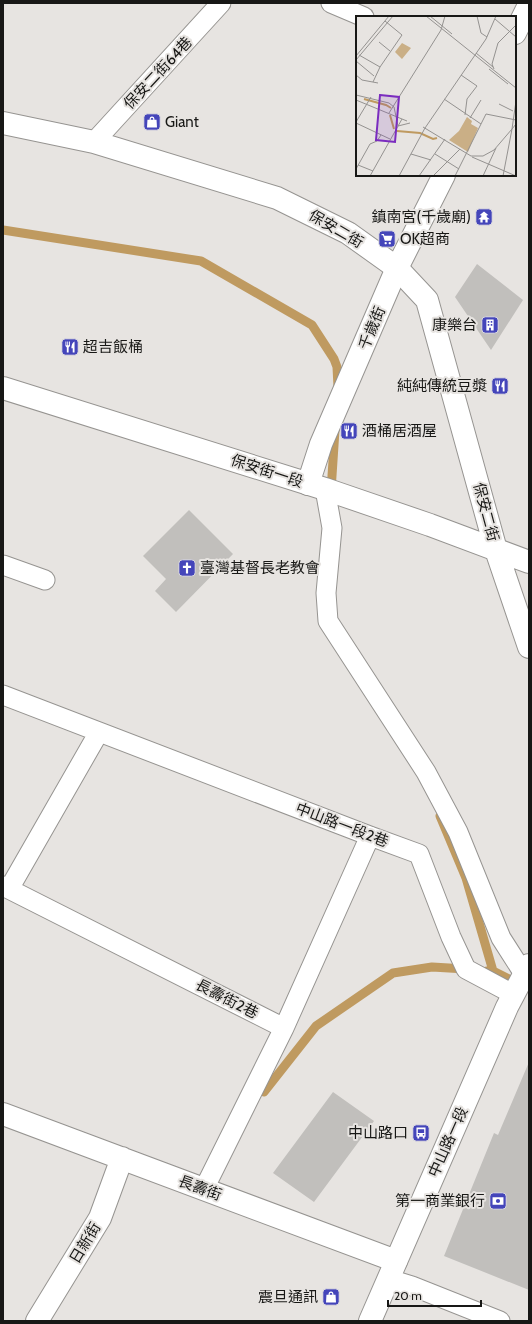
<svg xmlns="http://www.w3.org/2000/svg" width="532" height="1324" font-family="Cabin,'Noto Sans TC',sans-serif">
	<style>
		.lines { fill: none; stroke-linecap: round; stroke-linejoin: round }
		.stream { stroke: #bf9a60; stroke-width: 9 }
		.building { fill: #c1bfbc }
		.service-casing { stroke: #969491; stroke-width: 21 }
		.minor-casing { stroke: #969491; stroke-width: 24 }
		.tertiary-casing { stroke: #969491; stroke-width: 24 }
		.secondary-casing { stroke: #969491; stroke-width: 24 }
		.service { stroke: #fff; stroke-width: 19 }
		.minor { stroke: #fff; stroke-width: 22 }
		.tertiary { stroke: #fff; stroke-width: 22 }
		.secondary { stroke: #fff; stroke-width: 22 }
		.labels { text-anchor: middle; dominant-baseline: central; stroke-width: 4; stroke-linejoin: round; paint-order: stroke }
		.street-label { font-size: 15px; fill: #181816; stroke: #e7e4e1 }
		.poi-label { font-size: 15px; fill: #181816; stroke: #e7e4e1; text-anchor: end }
		.inset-river { fill: none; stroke: #bf9a60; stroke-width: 2 }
		.inset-road { fill: none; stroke: #949290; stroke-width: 1 }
		.view { fill: #7b2cbf; fill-opacity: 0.15; stroke: #7b2cbf; stroke-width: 2 }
		.inset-edge { fill: none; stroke: #181816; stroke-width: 2 }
	</style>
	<rect width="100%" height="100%" fill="#e7e4e1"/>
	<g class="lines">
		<!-- stream -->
		<path class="stream" d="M 3,230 L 201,261 L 312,325 L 334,359 L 337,367 L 338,387
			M 331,491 L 335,430
			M 440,816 L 466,878 L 493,971
			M 487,971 L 493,971 L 519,984
			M 264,1092 L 316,1026 L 393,973 L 432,967 L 466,969"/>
	</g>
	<!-- building -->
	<path class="building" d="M 477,264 L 523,300 L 491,350 L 455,297 Z
		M 189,510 L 233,554 L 176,612 L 155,591 L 166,579 L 143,556 Z
		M 529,1062 L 529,1290 L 444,1256 L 494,1133 L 498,1135 Z
		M 333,1092 L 374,1121 L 314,1202 L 273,1173 Z"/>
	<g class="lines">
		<defs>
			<path id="service" d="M 331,3 L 364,17
				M 94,142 L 221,3
				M 325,489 L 332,528 L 326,593 L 328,621 L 426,772 L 458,832 L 501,938 L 524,974
				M 3,565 L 45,580
				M 3,695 L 370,836 L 419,854 L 451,937 L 466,969 L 513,994
				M 3,886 L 284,1028 L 204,1189
				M 9,889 L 99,732
				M 284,1028 L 370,836
				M 389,1279 L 412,1286 L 500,1321"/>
			<path id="minor" d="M 515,33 L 529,5
				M 308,484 L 321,444 L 397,268 L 444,175
				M 3,1114 L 396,1261
				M 37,1321 L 100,1218 L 122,1158"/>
			<path id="tertiary" d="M 3,123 L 94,142 L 277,198 L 348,233 L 397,268 L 427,300 L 496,550 L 529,647
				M 3,388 L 325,489 L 430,525 L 529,562"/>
			<path id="secondary" d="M 370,1321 L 507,1007 L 529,965"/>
		</defs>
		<!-- service casing -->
		<use href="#service" class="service-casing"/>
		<!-- minor casing -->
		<use href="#minor" class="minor-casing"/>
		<!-- tertiary casing -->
		<use href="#tertiary" class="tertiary-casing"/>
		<!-- secondary casing -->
		<use href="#secondary" class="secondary-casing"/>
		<!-- service -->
		<use href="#service" class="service"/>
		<!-- minor -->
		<use href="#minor" class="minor"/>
		<!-- tertiary -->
		<use href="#tertiary" class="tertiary"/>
		<!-- secondary -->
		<use href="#secondary" class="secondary"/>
	</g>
	<!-- icons -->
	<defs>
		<symbol id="shop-square" viewBox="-11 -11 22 22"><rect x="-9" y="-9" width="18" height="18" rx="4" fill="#4445ba" stroke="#e7e4e1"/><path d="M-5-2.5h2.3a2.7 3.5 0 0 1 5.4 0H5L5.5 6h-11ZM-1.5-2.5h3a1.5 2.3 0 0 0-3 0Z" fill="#fff"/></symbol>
		<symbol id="temple-square" viewBox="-11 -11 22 22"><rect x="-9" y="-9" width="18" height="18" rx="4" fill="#4445ba" stroke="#e7e4e1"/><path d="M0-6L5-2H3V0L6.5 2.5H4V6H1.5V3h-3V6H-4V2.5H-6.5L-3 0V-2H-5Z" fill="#fff"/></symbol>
		<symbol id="supermarket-square" viewBox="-11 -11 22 22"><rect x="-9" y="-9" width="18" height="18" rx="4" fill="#4445ba" stroke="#e7e4e1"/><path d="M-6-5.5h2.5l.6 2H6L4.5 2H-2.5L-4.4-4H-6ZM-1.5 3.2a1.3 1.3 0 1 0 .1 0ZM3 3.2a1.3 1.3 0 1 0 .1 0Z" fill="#fff"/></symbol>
		<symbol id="building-square" viewBox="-11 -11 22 22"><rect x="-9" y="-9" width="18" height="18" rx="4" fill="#4445ba" stroke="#e7e4e1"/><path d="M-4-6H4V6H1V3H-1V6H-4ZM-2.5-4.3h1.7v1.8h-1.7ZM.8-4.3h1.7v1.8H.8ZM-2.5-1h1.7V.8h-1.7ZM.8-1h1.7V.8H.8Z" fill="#fff"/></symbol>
		<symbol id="restaurant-square" viewBox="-11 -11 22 22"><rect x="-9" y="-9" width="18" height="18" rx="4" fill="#4445ba" stroke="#e7e4e1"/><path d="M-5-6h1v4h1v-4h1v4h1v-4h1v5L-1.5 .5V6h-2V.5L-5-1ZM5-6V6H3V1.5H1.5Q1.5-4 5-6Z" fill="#fff"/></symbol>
		<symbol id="church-square" viewBox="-11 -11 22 22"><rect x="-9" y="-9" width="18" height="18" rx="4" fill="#4445ba" stroke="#e7e4e1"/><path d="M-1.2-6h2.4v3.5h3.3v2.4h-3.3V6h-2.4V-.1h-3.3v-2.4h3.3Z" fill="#fff"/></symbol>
		<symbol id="bus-square" viewBox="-11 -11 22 22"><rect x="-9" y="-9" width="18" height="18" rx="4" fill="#4445ba" stroke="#e7e4e1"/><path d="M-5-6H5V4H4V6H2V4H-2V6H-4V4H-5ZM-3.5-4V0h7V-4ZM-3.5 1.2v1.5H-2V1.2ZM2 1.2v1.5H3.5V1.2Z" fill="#fff"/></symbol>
		<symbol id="bank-square" viewBox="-11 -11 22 22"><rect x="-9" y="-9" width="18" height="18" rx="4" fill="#4445ba" stroke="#e7e4e1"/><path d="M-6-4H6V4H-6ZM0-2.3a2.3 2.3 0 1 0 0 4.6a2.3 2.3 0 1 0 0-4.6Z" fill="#fff"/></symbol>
	</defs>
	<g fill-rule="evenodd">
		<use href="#shop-square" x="142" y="112" width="20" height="20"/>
		<use href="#temple-square" x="474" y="207" width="20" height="20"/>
		<use href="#supermarket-square" x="377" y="229" width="20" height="20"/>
		<use href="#building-square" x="480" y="315" width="20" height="20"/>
		<use href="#restaurant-square" x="60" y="337" width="20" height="20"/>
		<use href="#restaurant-square" x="490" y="376" width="20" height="20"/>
		<use href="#restaurant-square" x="339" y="421" width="20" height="20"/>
		<use href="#church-square" x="177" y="558" width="20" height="20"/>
		<use href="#bus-square" x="411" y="1123" width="20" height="20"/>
		<use href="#bank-square" x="488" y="1191" width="20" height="20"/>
		<use href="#shop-square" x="321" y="1287" width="20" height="20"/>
	</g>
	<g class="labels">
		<!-- street labels -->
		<g class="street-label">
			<text transform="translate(158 73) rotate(-47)">保安二街64巷</text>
			<text transform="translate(336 229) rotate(30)">保安二街</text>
			<text transform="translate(372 328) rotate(-67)">千歲街</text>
			<text transform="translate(267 471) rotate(18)">保安街一段</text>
			<text transform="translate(486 512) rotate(75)">保安二街</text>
			<text transform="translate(342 825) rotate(21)">中山路一段2巷</text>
			<text transform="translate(227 999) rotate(27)">長壽街2巷</text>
			<text transform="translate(448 1142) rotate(-66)">中山路一段</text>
			<text transform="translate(200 1188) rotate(20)">長壽街</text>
			<text transform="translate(85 1243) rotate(-59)">日新街</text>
		</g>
		<!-- poi labels -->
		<g class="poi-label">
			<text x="165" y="122" text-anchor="start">Giant</text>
			<text x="471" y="217">鎮南宮(千歲廟)</text>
			<text x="400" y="239" text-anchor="start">OK超商</text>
			<text x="477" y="325">康樂台</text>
			<text x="83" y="347" text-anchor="start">超吉飯桶</text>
			<text x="487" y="386">純純傳統豆漿</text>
			<text x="362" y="431" text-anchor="start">酒桶居酒屋</text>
			<text x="200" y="568" text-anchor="start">臺灣基督長老教會</text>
			<text x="408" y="1133">中山路口</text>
			<text x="485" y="1201">第一商業銀行</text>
			<text x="318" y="1297">震旦通訊</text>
		</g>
	</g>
	<!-- overview -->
	<g transform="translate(356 16)">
		<rect width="160" height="160" fill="#e7e4e1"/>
		<path d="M 46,27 L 55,32 L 46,43 L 39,36 ZM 111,101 L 116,105 L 115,108 L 122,112 L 112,136 L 93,124 L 103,115 Z" fill="#caaf86"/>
		<path class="inset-river" d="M 8,83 L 30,89 L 35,92M 34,99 L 38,113M 41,115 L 64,117 L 77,123 L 81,122"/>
		<path class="inset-road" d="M 70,0 L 160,72M 74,0 L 96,18M 121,0 L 125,17 L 131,21M 139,3 L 160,21M 23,26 L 34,35M 120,37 L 137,51M 3,39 L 24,51M 0,40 L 33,0M 0,44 L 37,0M 0,45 L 18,60M 133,53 L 152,68M 138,53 L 136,48 L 142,27 L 160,9M 0,59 L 6,64 L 22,67M 105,59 L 121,70 L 111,83 L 109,99M 17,66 L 24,51 L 46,19 L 29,5M 0,79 L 33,87 L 38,91 L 42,110 L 54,107M 88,83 L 125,108M 0,84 L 46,103M 143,88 L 157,95M 33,97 L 85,14 L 89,0M 114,102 L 125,84M 0,106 L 15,81M 0,107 L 34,123M 67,111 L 115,140 L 127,140 L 138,134 L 156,113 L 160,85M 69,112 L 130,23 L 140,0M 55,138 L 75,144M 79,138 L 103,153M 116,141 L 160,160M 2,149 L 17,155M 0,153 L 14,128 L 21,125 L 25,119M 14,160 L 46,103 L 51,105M 43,160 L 69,112M 63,160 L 89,123M 77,160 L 104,133M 99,160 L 130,98 L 160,104M 127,160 L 140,132M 147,160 L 156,113 L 160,108"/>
		<path class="view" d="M 24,79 L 43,81 L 39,126 L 20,124 Z"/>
		<rect width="160" height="160" class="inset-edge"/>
	</g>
	<!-- border -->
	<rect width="532" height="1324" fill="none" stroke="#181816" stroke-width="8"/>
	<!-- scale -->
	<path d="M388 1300v6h93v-6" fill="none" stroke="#181816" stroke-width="2"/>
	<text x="394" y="1300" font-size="12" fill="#181816" stroke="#e7e4e1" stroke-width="3" paint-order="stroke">20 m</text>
</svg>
